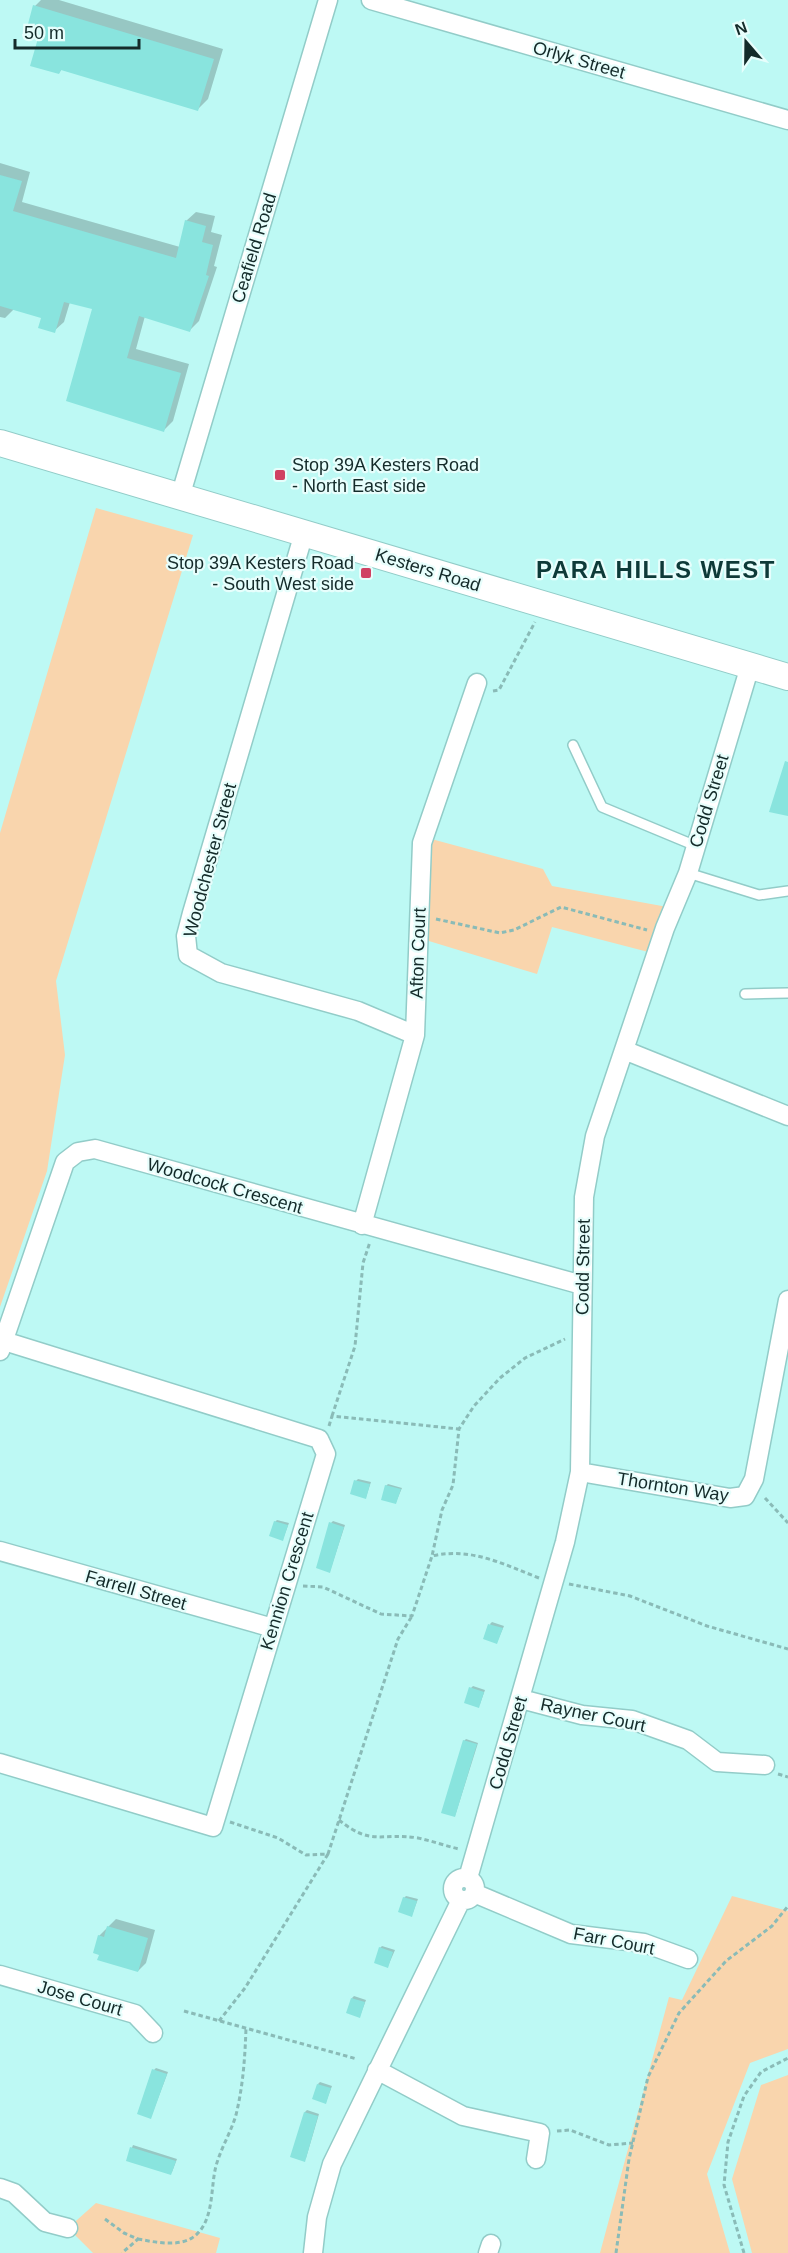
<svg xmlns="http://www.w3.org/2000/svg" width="788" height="2253" font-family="Helvetica,sans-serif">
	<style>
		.green { fill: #f9d5ad }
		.shadow { fill: #0003 }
		.building { fill: #89e4de }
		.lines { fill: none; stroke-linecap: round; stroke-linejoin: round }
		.lane-casing { stroke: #92ccc8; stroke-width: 12 }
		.street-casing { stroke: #92ccc8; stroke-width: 21 }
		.secondary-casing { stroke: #92ccc8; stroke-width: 28 }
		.path { stroke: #8abbb7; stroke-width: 3; stroke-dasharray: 4.5 3; stroke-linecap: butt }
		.lane { stroke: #fff; stroke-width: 9 }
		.street { stroke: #fff; stroke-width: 18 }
		.secondary { stroke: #fff; stroke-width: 26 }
		.poi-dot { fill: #d04163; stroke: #e7fefc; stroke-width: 2 }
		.labels { text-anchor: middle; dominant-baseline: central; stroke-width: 4.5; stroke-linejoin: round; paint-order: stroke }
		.street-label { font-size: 18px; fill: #142b2a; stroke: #e7fefc }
		.poi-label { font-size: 18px; fill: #142b2a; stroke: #e7fefc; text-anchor: start }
		.district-label { font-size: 24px; font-weight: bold; letter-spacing: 1.5px; fill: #0d3a38; stroke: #e7fefc }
	</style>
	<rect width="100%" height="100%" fill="#bdf9f4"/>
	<!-- green -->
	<path class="green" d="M 96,508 L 193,535 L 56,981 L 65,1055 L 47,1171 L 0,1307 L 0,833 Z
		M 424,837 L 543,869 L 552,886 L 673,908 L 656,954 L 552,927 L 537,974 L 419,938 Z
		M 732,1896 L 788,1911 L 788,2049 L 750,2063 L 707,2174 L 730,2253 L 600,2253 L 669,1997 L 682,2000 Z
		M 788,2075 L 788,2253 L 752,2253 L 732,2179 L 761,2085 Z
		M 96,2203 L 220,2238 L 216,2253 L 93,2253 L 68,2228 Z"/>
	<!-- shadow -->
	<path class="shadow" d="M 41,0 L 59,0 L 223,49 L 208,99 L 198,109 L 62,69 L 59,73 L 35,6 Z
		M 0,163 L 30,172 L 22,202 L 180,247 L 186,221 L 196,212 L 215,216 L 211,232 L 222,235 L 214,266 L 217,267 L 199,321 L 189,331 L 145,316 L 136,349 L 189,364 L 173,421 L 164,430 L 94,308 L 70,302 L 64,322 L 54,331 L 43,317 L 14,309 L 5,318 L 0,317 Z
		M 358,1479 L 371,1482 L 366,1497 L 356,1481 Z
		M 388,1484 L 402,1488 L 396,1502 L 386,1486 Z
		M 277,1520 L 289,1523 L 283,1539 L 275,1522 Z
		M 333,1521 L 345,1525 L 330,1571 L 331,1523 Z
		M 492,1622 L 504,1626 L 497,1642 L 490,1624 Z
		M 473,1686 L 485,1690 L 480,1704 L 471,1688 Z
		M 466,1739 L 478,1743 L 455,1816 L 464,1741 Z
		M 406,1896 L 418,1899 L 412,1915 L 404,1898 Z
		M 116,1919 L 155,1930 L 146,1963 L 138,1971 L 99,1936 Z
		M 382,1946 L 395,1950 L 388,1966 L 380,1948 Z
		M 354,1996 L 366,2000 L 360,2016 L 352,1998 Z
		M 156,2068 L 168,2072 L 151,2117 L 154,2070 Z
		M 320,2082 L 332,2086 L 326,2102 L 318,2084 Z
		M 307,2110 L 319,2114 L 306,2158 L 305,2112 Z
		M 133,2145 L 177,2159 L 172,2172 L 170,2174 L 127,2160 Z"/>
	<!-- building -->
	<path class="building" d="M 33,5 L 214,59 L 198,111 L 61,70 L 59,74 L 30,66 L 41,28 L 28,24 Z
		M 0,175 L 22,181 L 13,211 L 176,258 L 185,220 L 206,226 L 202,242 L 213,245 L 206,275 L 209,276 L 190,332 L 139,316 L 127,358 L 181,373 L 164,432 L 66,401 L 92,309 L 64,302 L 55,333 L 38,328 L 41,318 L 0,306 Z
		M 785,761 L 788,762 L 788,816 L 769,812 Z
		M 354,1480 L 370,1484 L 366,1499 L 350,1494 Z
		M 385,1485 L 401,1489 L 396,1504 L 381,1500 Z
		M 274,1521 L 288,1525 L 283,1541 L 269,1536 Z
		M 329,1522 L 344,1527 L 330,1573 L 316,1568 Z
		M 488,1624 L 503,1628 L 497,1644 L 483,1639 Z
		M 469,1687 L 484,1692 L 479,1708 L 464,1703 Z
		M 463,1740 L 477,1744 L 455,1817 L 441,1813 Z
		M 403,1897 L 417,1901 L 412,1917 L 398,1912 Z
		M 107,1926 L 148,1938 L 138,1972 L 97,1960 L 99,1955 L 93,1953 L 98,1935 L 104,1937 Z
		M 379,1947 L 393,1952 L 388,1968 L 374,1963 Z
		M 351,1998 L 365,2002 L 360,2018 L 346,2013 Z
		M 152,2069 L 167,2074 L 151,2119 L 137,2114 Z
		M 317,2084 L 331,2088 L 326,2104 L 312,2099 Z
		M 304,2112 L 318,2116 L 305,2162 L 290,2157 Z
		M 130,2147 L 176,2161 L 171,2175 L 126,2161 Z"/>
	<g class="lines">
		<defs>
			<path id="lane" d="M 573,745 L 602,807 L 696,846
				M 688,873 L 759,895 L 788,891
				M 745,994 L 788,993"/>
			<path id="street" d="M 371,0 L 788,120
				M 180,497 L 328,0
				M 304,533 L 192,913 L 186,936 L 188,955 L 221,973 L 358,1011 L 415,1035
				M 624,1050 L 788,1116
				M 362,1225 L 415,1035 L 422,843 L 477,683
				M 0,1351 L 65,1162 L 78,1152 L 95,1149 L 582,1285
				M 580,1472 L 730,1498 L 745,1496 L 754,1479 L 788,1300
				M 0,1551 L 273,1628
				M 521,1699 L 582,1715 L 632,1720 L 688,1740 L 717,1762 L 765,1765
				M 0,1763 L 213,1827 L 326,1454 L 319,1439 L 4,1341
				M453 1889a11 11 0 1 1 22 0a11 11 0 1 1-22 0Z
				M 468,1878 L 565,1542 L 580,1472 L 584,1197 L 595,1136 L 665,928 L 688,873 L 750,666
				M 474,1893 L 571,1934 L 644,1943 L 688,1959
				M 0,1975 L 135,2014 L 153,2033
				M 377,2070 L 463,2116 L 540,2133 L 536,2159
				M 0,2188 L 14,2193 L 45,2222 L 68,2228
				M 313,2253 L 317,2217 L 332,2164 L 461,1900
				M 488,2253 L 491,2244"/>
			<path id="secondary" d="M 0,443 L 788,677"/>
		</defs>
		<!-- lane casing -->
		<use href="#lane" class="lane-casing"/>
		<!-- street casing -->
		<use href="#street" class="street-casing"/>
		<!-- secondary casing -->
		<use href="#secondary" class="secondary-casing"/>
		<!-- path -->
		<path class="path" d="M 493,691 L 499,690 L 535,622
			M 436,919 L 500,933 L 514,930 L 561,907 L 647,930
			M 332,1416 L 355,1346 L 363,1263 L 370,1242
			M 329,1426 L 332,1416 L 459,1429
			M 765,1498 L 788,1523
			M 539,1578 C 503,1564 471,1547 432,1556 L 442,1510 L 453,1485 L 459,1429 L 474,1406 L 500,1378 L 525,1358 L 565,1339
			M 569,1584 L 630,1596 L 707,1626 L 788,1649
			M 303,1586 L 323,1587 L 381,1614 L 412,1616 L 432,1556
			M 778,1774 L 788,1777
			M 339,1820 C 372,1847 382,1832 418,1838 C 432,1841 446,1846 459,1849
			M 230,1822 L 278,1838 L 306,1855 L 328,1854 L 398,1639 L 412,1616
			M 184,2011 L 357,2059
			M 219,2021 L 245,1988 L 328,1854
			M 557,2131 L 570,2130 L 609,2145 L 633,2143
			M 105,2219 L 124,2233 L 138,2239 L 122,2253
			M 138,2239 C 154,2242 177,2247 192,2238 C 215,2223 210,2188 216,2166 C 221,2148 231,2132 236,2115 C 243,2086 245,2058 246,2028
			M 616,2253 L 629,2159 L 648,2077 L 679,2013 L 726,1961 L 772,1926 L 788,1906
			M 744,2253 L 724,2185 L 728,2142 L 744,2096 L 761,2072 L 788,2058"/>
		<!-- lane -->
		<use href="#lane" class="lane"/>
		<!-- street -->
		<use href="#street" class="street"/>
		<!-- secondary -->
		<use href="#secondary" class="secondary"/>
	</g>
	<!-- markers -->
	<g class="poi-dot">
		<rect x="274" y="469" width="12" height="12" rx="3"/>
		<rect x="360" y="567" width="12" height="12" rx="3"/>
	</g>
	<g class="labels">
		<!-- street labels -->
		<g class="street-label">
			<text transform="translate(579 60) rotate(16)">Orlyk Street</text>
			<text transform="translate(254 248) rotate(-73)">Ceafield Road</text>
			<text transform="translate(428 570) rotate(17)">Kesters Road</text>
			<text transform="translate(709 801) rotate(-73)">Codd Street</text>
			<text transform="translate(210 860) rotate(-75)">Woodchester Street</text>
			<text transform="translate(418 953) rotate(-88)">Afton Court</text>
			<text transform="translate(225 1186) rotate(16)">Woodcock Crescent</text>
			<text transform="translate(583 1267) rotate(-89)">Codd Street</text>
			<text transform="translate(673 1487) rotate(9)">Thornton Way</text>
			<text transform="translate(287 1581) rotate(-73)">Kennion Crescent</text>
			<text transform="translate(136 1590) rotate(16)">Farrell Street</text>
			<text transform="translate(593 1715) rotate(12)">Rayner Court</text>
			<text transform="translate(508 1743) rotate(-74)">Codd Street</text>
			<text transform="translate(614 1941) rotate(11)">Farr Court</text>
			<text transform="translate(80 1998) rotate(16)">Jose Court</text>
		</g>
		<!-- poi labels -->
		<g class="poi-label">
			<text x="292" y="465">Stop 39A Kesters Road<tspan x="292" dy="21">- North East side</tspan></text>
			<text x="354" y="563" text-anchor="end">Stop 39A Kesters Road<tspan x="354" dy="21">- South West side</tspan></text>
		</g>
		<!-- district labels -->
		<g class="district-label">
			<text x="656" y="569">PARA HILLS WEST</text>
		</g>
	</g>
	<!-- north arrow -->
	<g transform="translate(746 42) rotate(340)" stroke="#e7fefc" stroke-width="4.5" paint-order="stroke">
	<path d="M0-4.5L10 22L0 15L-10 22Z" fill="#142b2a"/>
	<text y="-9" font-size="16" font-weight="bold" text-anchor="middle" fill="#142b2a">N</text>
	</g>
	<!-- scale -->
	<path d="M15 39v9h124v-9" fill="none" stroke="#142b2a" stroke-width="3"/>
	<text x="24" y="39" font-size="18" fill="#142b2a" stroke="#e7fefc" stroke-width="4.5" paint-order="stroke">50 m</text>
</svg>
